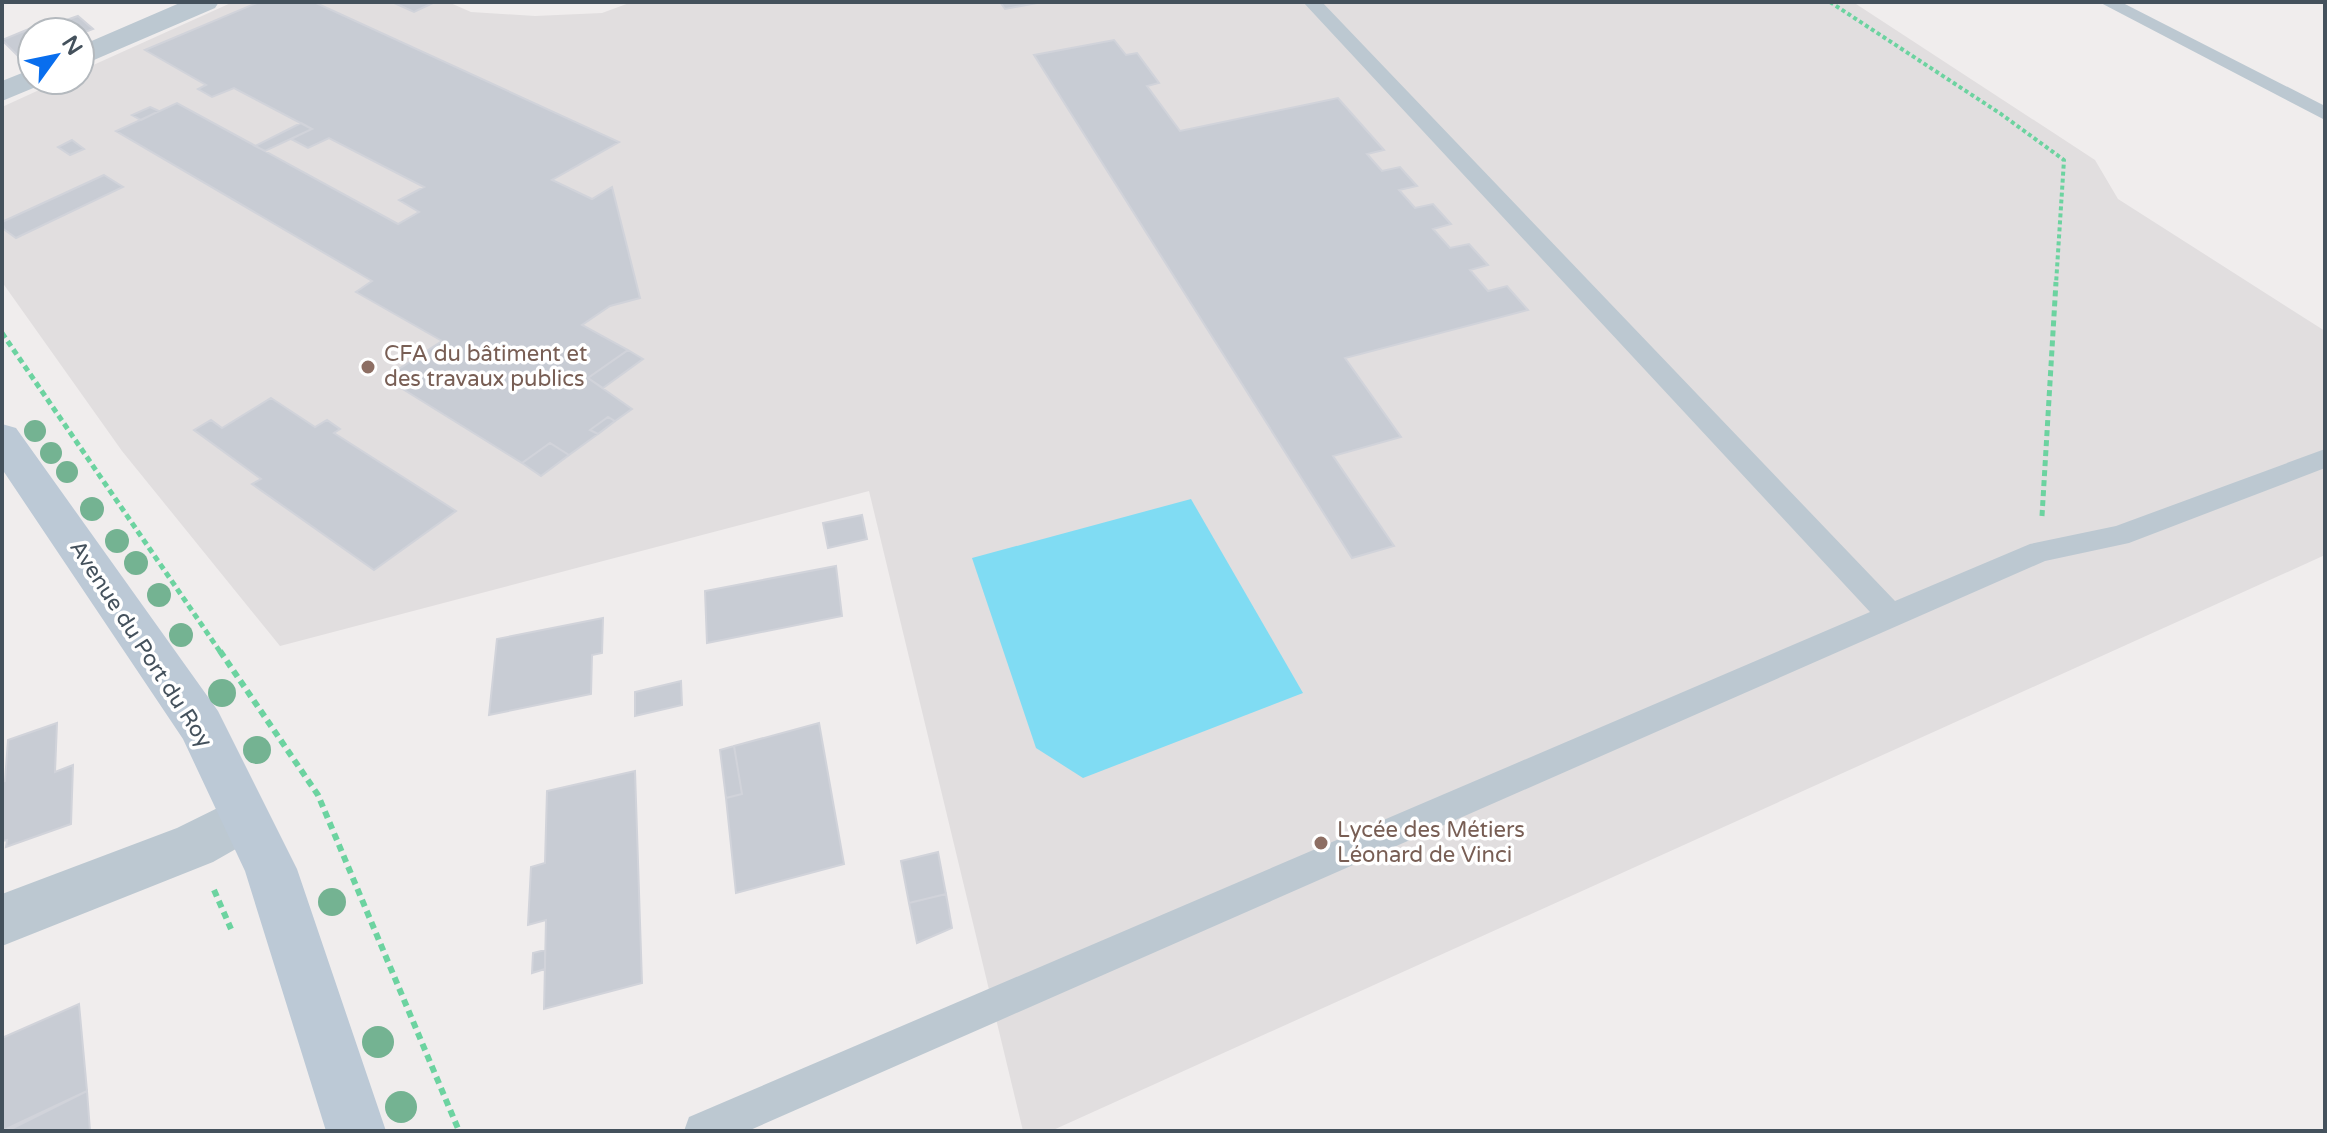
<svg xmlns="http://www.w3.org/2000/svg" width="2327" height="1133" font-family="'Varela Round',sans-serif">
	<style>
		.education { fill: #e1dedf }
		.water { fill: #80dcf3 }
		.building { fill: #c8ccd4; stroke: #d1d3da; stroke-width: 2 }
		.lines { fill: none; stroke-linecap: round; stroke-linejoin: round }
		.path-far2 { stroke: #6cd3a0; stroke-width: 4; stroke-dasharray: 4 3; stroke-linecap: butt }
		.path-far1 { stroke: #6cd3a0; stroke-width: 5; stroke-dasharray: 6 4; stroke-linecap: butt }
		.path { stroke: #6cd3a0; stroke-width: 6; stroke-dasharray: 7 5; stroke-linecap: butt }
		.lane { fill: #bcc8d1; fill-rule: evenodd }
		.street { fill: #bcc8d1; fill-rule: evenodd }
		.secondary { fill: #bcc9d6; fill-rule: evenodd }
		.tree { fill: #74b392 }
		.education-dot { fill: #8d6e63; stroke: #fff; stroke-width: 3 }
		.labels { text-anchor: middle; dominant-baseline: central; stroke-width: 7; stroke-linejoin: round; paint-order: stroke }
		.education-label { font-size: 22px; fill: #785e54; stroke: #fff; text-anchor: start }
		.street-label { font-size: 22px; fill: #44515c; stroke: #fff }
	</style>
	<rect width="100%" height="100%" fill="#f0eded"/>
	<!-- education -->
	<path class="education" d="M 233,2 L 448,2 L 471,12 L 535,16 L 602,13 L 632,2 L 1853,2 L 2095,160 L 2118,199 L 2325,331 L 2325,555 L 1051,1131 L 1023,1131 L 869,491 L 280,646 L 122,451 L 2,282 L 2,107 L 61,80 L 80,80 L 80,71 Z"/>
	<!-- water -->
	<path class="water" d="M 1191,499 L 1303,693 L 1083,778 L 1036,748 L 972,558 Z"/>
	<!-- building -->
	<path class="building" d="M 259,2 L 314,2 L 619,142 L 552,180 L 592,199 L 612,187 L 640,298 L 610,306 L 582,325 L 628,350 L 588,378 L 632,409 L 615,421 L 608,417 L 590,430 L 598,434 L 569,455 L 550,443 L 522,463 L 385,378 L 442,341 L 356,292 L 372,281 L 116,131 L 177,103 L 398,224 L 419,212 L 399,200 L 424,187 L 329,138 L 308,148 L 291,139 L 312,129 L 234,88 L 212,97 L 198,89 L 206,85 L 145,50 Z
		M 392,2 L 435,2 L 414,12 Z
		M 1000,2 L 1042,2 L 1005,9 Z
		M 78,16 L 93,29 L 80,34 L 32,32 Z
		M 29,29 L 33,32 L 32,51 L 17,55 L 2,40 Z
		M 1114,40 L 1126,55 L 1137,53 L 1159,83 L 1147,86 L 1180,131 L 1338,98 L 1384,150 L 1367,154 L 1382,171 L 1400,167 L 1417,186 L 1399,190 L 1415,208 L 1433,204 L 1451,224 L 1433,229 L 1450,248 L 1469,244 L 1488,265 L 1470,270 L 1488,291 L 1507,286 L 1528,310 L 1345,358 L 1401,437 L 1333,456 L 1394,546 L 1352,558 L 1034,55 Z
		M 150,107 L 159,111 L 141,120 L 132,115 Z
		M 301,123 L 312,129 L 265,151 L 255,146 Z
		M 72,140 L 84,149 L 70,155 L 58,147 Z
		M 104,175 L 123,187 L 16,238 L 2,228 L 2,222 Z
		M 628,350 L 643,359 L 603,388 L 588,378 Z
		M 271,398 L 315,427 L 327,420 L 340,429 L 334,433 L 456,511 L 374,570 L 252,484 L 261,479 L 194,430 L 211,420 L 222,428 Z
		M 608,417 L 615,421 L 598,434 L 590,430 Z
		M 550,443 L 569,455 L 541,476 L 522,463 Z
		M 862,515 L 867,539 L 828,548 L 823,523 Z
		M 836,566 L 842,616 L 707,643 L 705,591 Z
		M 603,618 L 602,653 L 592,655 L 591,694 L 489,715 L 497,639 Z
		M 681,681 L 682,705 L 635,716 L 635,692 Z
		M 57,723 L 55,772 L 73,765 L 71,824 L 6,847 L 7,840 L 2,841 L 2,782 L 5,781 L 8,740 Z
		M 819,723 L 844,864 L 736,893 L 726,798 L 742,794 L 734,746 Z
		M 734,746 L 742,794 L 726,798 L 720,750 Z
		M 635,771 L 642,983 L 544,1009 L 546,920 L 528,925 L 531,867 L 545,863 L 547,791 Z
		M 938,852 L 946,894 L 909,903 L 901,861 Z
		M 946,894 L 952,928 L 917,943 L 909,903 Z
		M 545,950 L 545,969 L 532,973 L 533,953 Z
		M 79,1004 L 87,1091 L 2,1131 L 2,1038 Z
		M 87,1091 L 90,1131 L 7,1131 Z"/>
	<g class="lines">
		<!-- path-far2 -->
		<path class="path-far2" d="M 1830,2 L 2001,114 L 2064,160 L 2056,284"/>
		<!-- path-far1 -->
		<path class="path-far1" d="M 2,333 L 221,653
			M 2042,516 L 2056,282"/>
		<!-- path -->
		<path class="path" d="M 220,651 L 318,795 L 459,1131
			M 214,890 L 231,929"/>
		<!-- lane -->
		<path class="lane" d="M 1303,2 L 1322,2 L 1895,601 L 2030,544 L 2116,526 L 2325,449 L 2325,468 L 2129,543 L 2045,561 L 748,1131 L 684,1131 L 689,1117 L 1870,612 Z
			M 2099,2 L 2121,2 L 2325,106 L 2325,120 Z"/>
		<!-- street -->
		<path class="street" d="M 182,2 L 219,2 L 215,8 L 80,66 L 80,46 Z
			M 32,69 L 32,80 L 45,80 L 43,84 L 2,101 L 2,81 Z
			M 244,795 L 262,802 L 270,818 L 262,834 L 213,862 L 2,946 L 2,894 L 177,828 Z"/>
		<!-- secondary -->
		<path class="secondary" d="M 2,424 L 16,428 L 218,711 L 297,869 L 386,1131 L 326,1131 L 245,871 L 183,739 L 2,469 Z"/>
	</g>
	<!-- trees -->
	<g class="tree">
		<circle cx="35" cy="431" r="11"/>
		<circle cx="51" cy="453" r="11"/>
		<circle cx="67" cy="472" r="11"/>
		<circle cx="92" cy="509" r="12"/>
		<circle cx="117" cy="541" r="12"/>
		<circle cx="136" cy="563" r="12"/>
		<circle cx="159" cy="595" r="12"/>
		<circle cx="181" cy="635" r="12"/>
		<circle cx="222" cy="693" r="14"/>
		<circle cx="257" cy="750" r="14"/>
		<circle cx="332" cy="902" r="14"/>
		<circle cx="378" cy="1042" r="16"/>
		<circle cx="401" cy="1107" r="16"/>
	</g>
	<!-- markers -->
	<g class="education-dot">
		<circle cx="368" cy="367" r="8"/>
		<circle cx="1321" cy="843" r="8"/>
	</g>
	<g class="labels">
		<!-- education labels -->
		<g class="education-label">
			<text x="384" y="354">CFA du bâtiment et<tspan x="384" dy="25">des travaux publics</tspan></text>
			<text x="1337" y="830">Lycée des Métiers<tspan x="1337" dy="25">Léonard de Vinci</tspan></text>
		</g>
		<!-- street labels -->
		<g class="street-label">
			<text transform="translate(141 644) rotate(57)">Avenue du Port du Roy</text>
		</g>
	</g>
	<!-- border -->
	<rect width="2327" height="1133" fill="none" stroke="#44515c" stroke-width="8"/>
	<!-- north arrow -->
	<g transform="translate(56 56) rotate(57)"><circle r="38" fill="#ffffff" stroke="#b4b9be" stroke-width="2"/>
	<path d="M0-6L14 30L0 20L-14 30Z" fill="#096eee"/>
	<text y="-12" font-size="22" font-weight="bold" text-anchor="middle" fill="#44515c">N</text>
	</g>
</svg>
